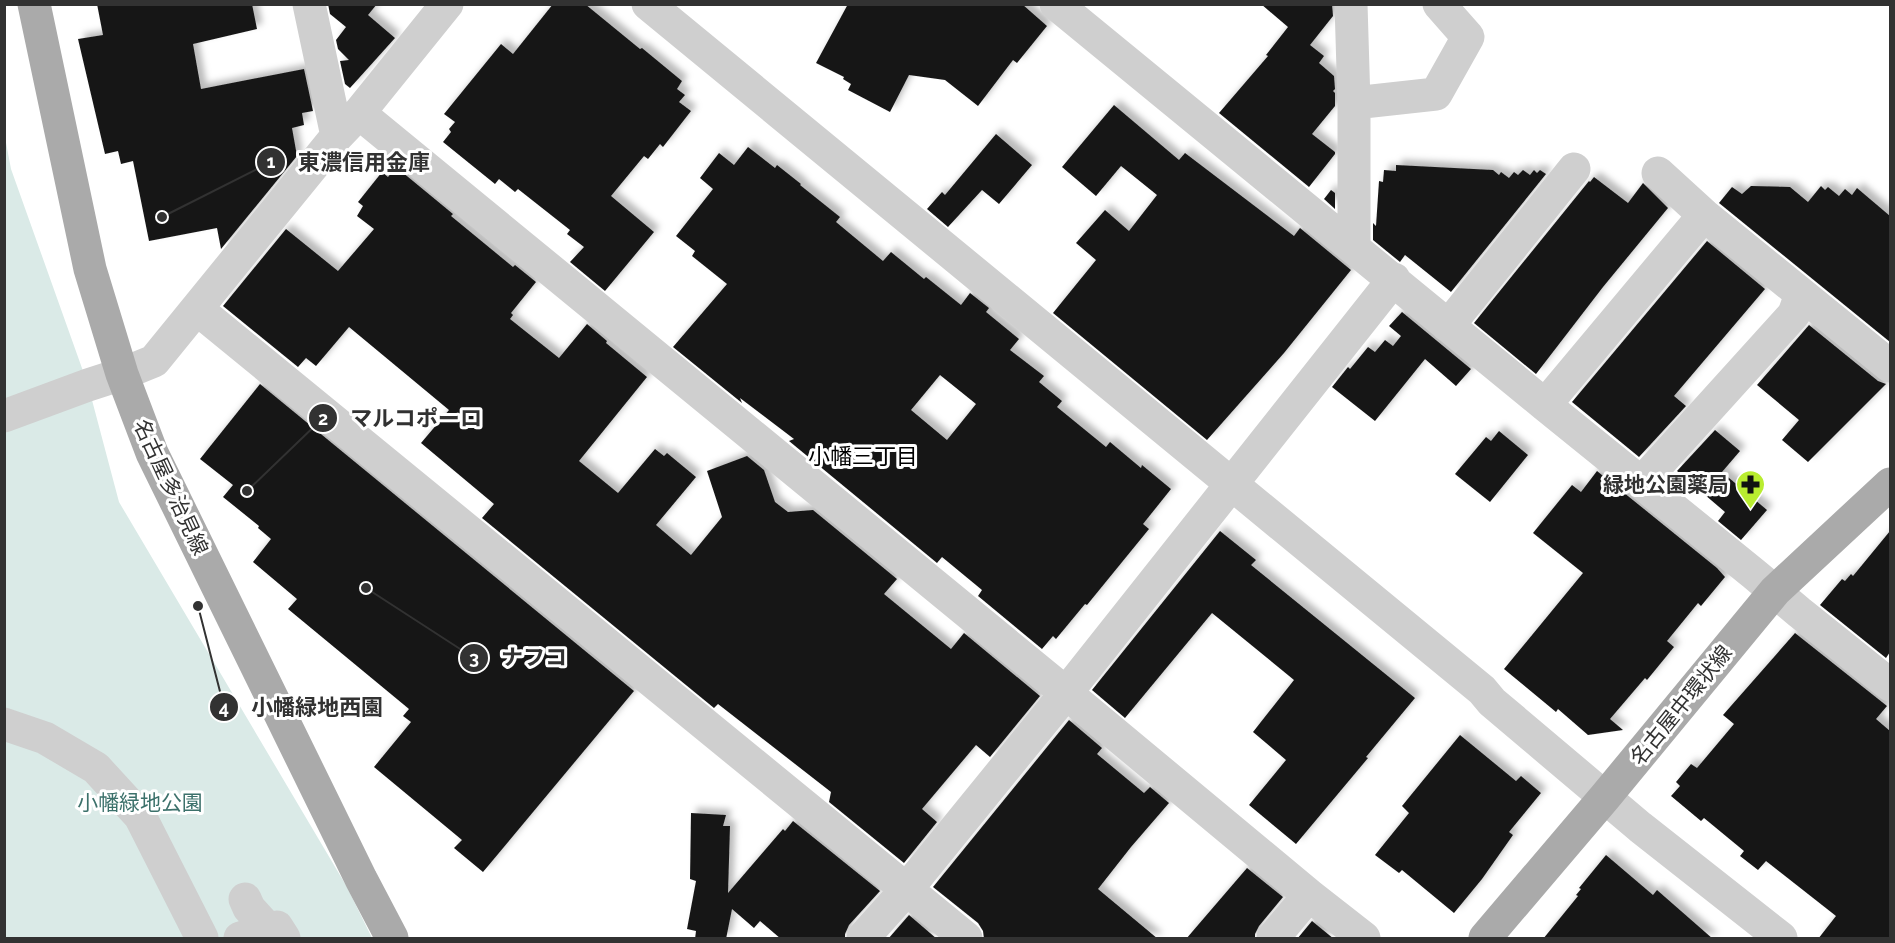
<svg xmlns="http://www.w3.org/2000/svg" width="1895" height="943" font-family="Raleway,'Noto Sans JP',sans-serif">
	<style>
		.green { fill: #daeae7 }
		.building { fill: #191919; fill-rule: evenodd; filter: url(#shadow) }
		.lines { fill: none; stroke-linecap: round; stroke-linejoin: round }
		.minor { stroke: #cfcfcf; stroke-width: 33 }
		.major { stroke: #aaa; stroke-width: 33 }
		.labels { text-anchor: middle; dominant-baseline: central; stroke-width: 6; stroke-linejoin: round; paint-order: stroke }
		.poi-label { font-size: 21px; font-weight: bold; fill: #323232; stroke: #fff; text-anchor: end }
		.street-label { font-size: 21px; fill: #323232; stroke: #fff }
		.park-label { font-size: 21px; fill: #3c716b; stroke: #fff }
		.neighbourhood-label { font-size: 22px; fill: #000; stroke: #fff }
		.leader { fill: none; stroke: #323232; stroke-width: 2 }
		.callout-dot { fill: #323232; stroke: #fff; stroke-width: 2 }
		.mark-label { font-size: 18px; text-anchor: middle; font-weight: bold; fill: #fff }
		.callout-label { font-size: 22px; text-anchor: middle; font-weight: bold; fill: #323232; stroke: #fff; stroke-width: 6; stroke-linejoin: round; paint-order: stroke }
	</style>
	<defs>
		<filter id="shadow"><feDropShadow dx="5.5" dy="-5.5" stdDeviation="3" flood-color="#0004"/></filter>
	</defs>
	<rect width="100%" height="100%" fill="#fff"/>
	<!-- green -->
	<path class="green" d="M 4,132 L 11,169 L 88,385 L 119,502 L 347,887 L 372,938 L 5,938 Z"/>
	<!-- building -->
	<path class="building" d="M 97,4 L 252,4 L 257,29 L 193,44 L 201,89 L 304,69 L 313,111 L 302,113 L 304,125 L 292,128 L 297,156 L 221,249 L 217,228 L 149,241 L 133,161 L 121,164 L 118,151 L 105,154 L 78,39 L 103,35 Z
		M 328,4 L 377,4 L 368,15 L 395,38 L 350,88 L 345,84 L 340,61 L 349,60 L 338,49 L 336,40 L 346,27 L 330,14 Z
		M 553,4 L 585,4 L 640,49 L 642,48 L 682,81 L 677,89 L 685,95 L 679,102 L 691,111 L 663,147 L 660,144 L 648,159 L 644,156 L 611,196 L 654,232 L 605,291 L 570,262 L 584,247 L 567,234 L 570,230 L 518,189 L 515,192 L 499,179 L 495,184 L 443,142 L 451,132 L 449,129 L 455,122 L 444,114 L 501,44 L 513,54 Z
		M 848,4 L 1022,4 L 1047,26 L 1017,63 L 1013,60 L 978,106 L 945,80 L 909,75 L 890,112 L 848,90 L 851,84 L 843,79 L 844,77 L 816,63 Z
		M 1261,4 L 1332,4 L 1333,16 L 1310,45 L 1324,56 L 1319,63 L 1334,76 L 1335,89 L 1333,91 L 1335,93 L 1335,106 L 1312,134 L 1335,152 L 1335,154 L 1309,187 L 1219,113 L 1268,56 L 1266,55 L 1288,27 Z
		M 1114,105 L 1179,160 L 1185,153 L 1294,236 L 1300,228 L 1351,270 L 1284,353 L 1207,440 L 1053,313 L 1096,260 L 1076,243 L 1105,210 L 1129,231 L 1157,195 L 1121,166 L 1096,196 L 1062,167 Z
		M 996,134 L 1032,165 L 999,204 L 982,190 L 948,227 L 927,209 L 942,192 L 945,195 Z
		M 748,147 L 775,168 L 777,165 L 801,184 L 800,185 L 840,217 L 836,222 L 883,261 L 891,252 L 924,279 L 926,277 L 961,305 L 970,293 L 989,308 L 986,312 L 1019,339 L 1010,350 L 1044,376 L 1039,382 L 1062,401 L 1057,407 L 1106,447 L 1110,442 L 1141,468 L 1142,465 L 1171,489 L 1143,524 L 1149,529 L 1087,605 L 1085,604 L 1056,639 L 1053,636 L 1042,649 L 978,596 L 982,590 L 942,557 L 937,563 L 789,441 L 794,439 L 740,398 L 742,403 L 673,347 L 727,284 L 692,256 L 695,251 L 676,236 L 713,189 L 700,178 L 719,153 L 734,165 ZM 940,375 L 976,404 L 947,440 L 911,410 Z
		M 1396,165 L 1493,170 L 1499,175 L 1501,172 L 1509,178 L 1514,172 L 1518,175 L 1523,170 L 1530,175 L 1534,170 L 1537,173 L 1540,170 L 1546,174 L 1451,292 L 1405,255 L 1400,262 L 1373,240 L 1373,223 L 1376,226 L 1379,181 L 1383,182 L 1384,170 L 1396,171 Z
		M 396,167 L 453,214 L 451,216 L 513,267 L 515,265 L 536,282 L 511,313 L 513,315 L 510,319 L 559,358 L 587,324 L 607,341 L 606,343 L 647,377 L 579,461 L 618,493 L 655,449 L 664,456 L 667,453 L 696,477 L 656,525 L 691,555 L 722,517 L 707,471 L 747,456 L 764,470 L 775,502 L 788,512 L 813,510 L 897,579 L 884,594 L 951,649 L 964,633 L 1040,696 L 990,757 L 976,745 L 922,809 L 937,822 L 904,863 L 829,802 L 831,792 L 718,704 L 714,708 L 482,518 L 494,504 L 421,443 L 449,410 L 349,327 L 316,366 L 306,358 L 298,367 L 223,306 L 286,229 L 338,271 L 374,229 L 357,216 L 363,206 L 358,202 L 382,172 L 388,177 Z
		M 1594,177 L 1628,203 L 1643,183 L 1668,208 L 1603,287 L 1536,374 L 1474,323 L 1589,181 L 1590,182 Z
		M 1751,186 L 1790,187 L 1808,202 L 1821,186 L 1825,190 L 1828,187 L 1839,196 L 1845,189 L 1852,195 L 1857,188 L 1890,216 L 1890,342 L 1719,203 L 1732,187 L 1742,194 Z
		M 1331,190 L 1335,193 L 1335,209 L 1324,199 Z
		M 1707,241 L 1765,289 L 1674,396 L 1686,406 L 1639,457 L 1572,402 Z
		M 1402,312 L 1471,369 L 1456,386 L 1425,359 L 1375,421 L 1332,387 L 1348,367 L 1350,369 L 1368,347 L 1375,352 L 1385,340 L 1393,346 L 1401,336 L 1389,326 Z
		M 1809,325 L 1878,381 L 1886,384 L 1808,462 L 1782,440 L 1799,420 L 1757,385 Z
		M 260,384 L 634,691 L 483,872 L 454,848 L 462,840 L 374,767 L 411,722 L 403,716 L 409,709 L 288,609 L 297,599 L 253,562 L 271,539 L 258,528 L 259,526 L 223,497 L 233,485 L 200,459 Z
		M 1715,430 L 1740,451 L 1722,472 L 1767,510 L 1741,540 L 1718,521 L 1725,512 L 1677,471 Z
		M 1499,431 L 1528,455 L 1490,502 L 1455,474 L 1486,437 L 1491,441 Z
		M 1597,471 L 1717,568 L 1725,577 L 1701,606 L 1698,603 L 1667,641 L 1674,647 L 1647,680 L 1645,678 L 1610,719 L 1623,730 L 1588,735 L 1558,709 L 1556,712 L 1504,669 L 1583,573 L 1533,533 L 1572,485 L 1581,492 Z
		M 1220,531 L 1256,560 L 1251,565 L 1415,698 L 1366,757 L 1368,758 L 1296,844 L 1249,805 L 1286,760 L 1253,732 L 1294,680 L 1212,613 L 1125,718 L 1092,690 Z
		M 1890,531 L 1890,652 L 1886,658 L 1820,605 L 1842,579 L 1845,581 L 1851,574 L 1853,576 Z
		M 1795,633 L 1887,706 L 1876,719 L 1890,731 L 1890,939 L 1818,939 L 1836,916 L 1766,861 L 1758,870 L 1740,856 L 1744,851 L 1704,818 L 1701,821 L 1671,796 L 1680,786 L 1676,782 L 1691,764 L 1697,768 L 1734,724 L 1723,715 Z
		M 1069,720 L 1102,748 L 1097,754 L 1144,793 L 1150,787 L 1169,803 L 1131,847 L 1098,889 L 1158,939 L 984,939 L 983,931 L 978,923 L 933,887 Z
		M 1460,735 L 1516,781 L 1521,776 L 1541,793 L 1509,832 L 1513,835 L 1482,879 L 1454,913 L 1402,870 L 1399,873 L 1375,855 L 1409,813 L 1402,806 Z
		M 691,813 L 726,815 L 723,826 L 730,826 L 728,893 L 783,829 L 785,831 L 793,821 L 880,891 L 849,925 L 845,934 L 845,939 L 781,939 L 760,921 L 754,928 L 732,909 L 726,939 L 695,939 L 696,931 L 687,929 L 696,881 L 690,879 Z
		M 1606,855 L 1653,895 L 1657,890 L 1713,939 L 1543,939 L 1578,896 L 1576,895 L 1581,889 L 1579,888 Z
		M 1247,868 L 1283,897 L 1259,926 L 1255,934 L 1255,939 L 1186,939 Z
		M 909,915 L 937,939 L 888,939 Z
		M 1312,921 L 1334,939 L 1297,939 Z"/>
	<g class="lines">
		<!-- minor -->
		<path class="minor" d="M 309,4 L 337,136
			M 648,4 L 1482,690 L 1492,702 L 1640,827 L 1781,938
			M 1056,4 L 1545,405 L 1754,574 L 1799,612 L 1890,685
			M 1351,4 L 1354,103 L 1354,248
			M 1354,103 L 1436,94 L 1468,37 L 1439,4
			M 359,113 L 1066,693 L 1309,895 L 1364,938
			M 1658,173 L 1704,215 L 1890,366
			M 197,309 L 966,938
			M 1448,326 L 1574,169
			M 1545,405 L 1704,215
			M 4,416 L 88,385 L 122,374 L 154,361 L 337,136 L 359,113 L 447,4
			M 1642,482 L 1794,314 L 1801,294
			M 4,724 L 45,738 L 96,768 L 140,816 L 202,938
			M 245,899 L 249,908 L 269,930
			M 240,938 L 277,927 L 284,938
			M 863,938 L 906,890 L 1066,693 L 1394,279
			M 1273,938 L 1309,895"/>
		<!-- major -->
		<path class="major" d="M 34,4 L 90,269 L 122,374 L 152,453 L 361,879 L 392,938
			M 1485,938 L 1605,797 L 1775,591 L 1890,484"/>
	</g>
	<!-- icons -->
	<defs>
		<symbol id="pharmacy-pin" viewBox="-11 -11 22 30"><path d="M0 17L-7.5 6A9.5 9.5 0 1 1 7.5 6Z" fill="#b9ed30" stroke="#fff"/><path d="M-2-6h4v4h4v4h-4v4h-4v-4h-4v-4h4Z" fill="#111"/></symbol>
	</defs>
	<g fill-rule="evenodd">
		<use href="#pharmacy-pin" x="1734" y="468" width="33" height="45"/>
	</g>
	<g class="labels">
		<!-- poi labels -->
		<g class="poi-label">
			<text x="1729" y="484">緑地公園薬局</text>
		</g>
		<!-- street labels -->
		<g class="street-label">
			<text transform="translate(171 487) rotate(65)">名古屋多治見線</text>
			<text transform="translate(1681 705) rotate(-51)">名古屋中環状線</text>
		</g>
		<!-- park labels -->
		<g class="park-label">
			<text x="140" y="802">小幡緑地公園</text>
		</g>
		<!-- neighbourhood labels -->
		<g class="neighbourhood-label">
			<text x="863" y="456">小幡三丁目</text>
		</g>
	</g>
	<!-- callouts -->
	<path class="leader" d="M162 217L271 162M247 491L323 418M366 588L474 658M198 606L224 707"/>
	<g class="callout-dot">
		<circle cx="162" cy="217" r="6"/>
		<circle cx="247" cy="491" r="6"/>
		<circle cx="366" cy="588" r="6"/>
		<circle cx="198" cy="606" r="6"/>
		<circle cx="271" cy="162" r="15"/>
		<circle cx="323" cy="418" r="15"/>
		<circle cx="474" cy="658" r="15"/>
		<circle cx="224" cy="707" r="15"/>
	</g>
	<g class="mark-label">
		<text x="271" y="168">1</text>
		<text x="323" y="425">2</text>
		<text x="474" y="664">3</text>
		<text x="224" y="714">4</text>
	</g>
	<g class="callout-label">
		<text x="364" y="170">東濃信用金庫</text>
		<text x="416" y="426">マルコポーロ</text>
		<text x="534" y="665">ナフコ</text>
		<text x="317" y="715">小幡緑地西園</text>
	</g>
	<!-- border -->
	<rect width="1895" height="943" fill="none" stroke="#323232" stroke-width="12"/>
</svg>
